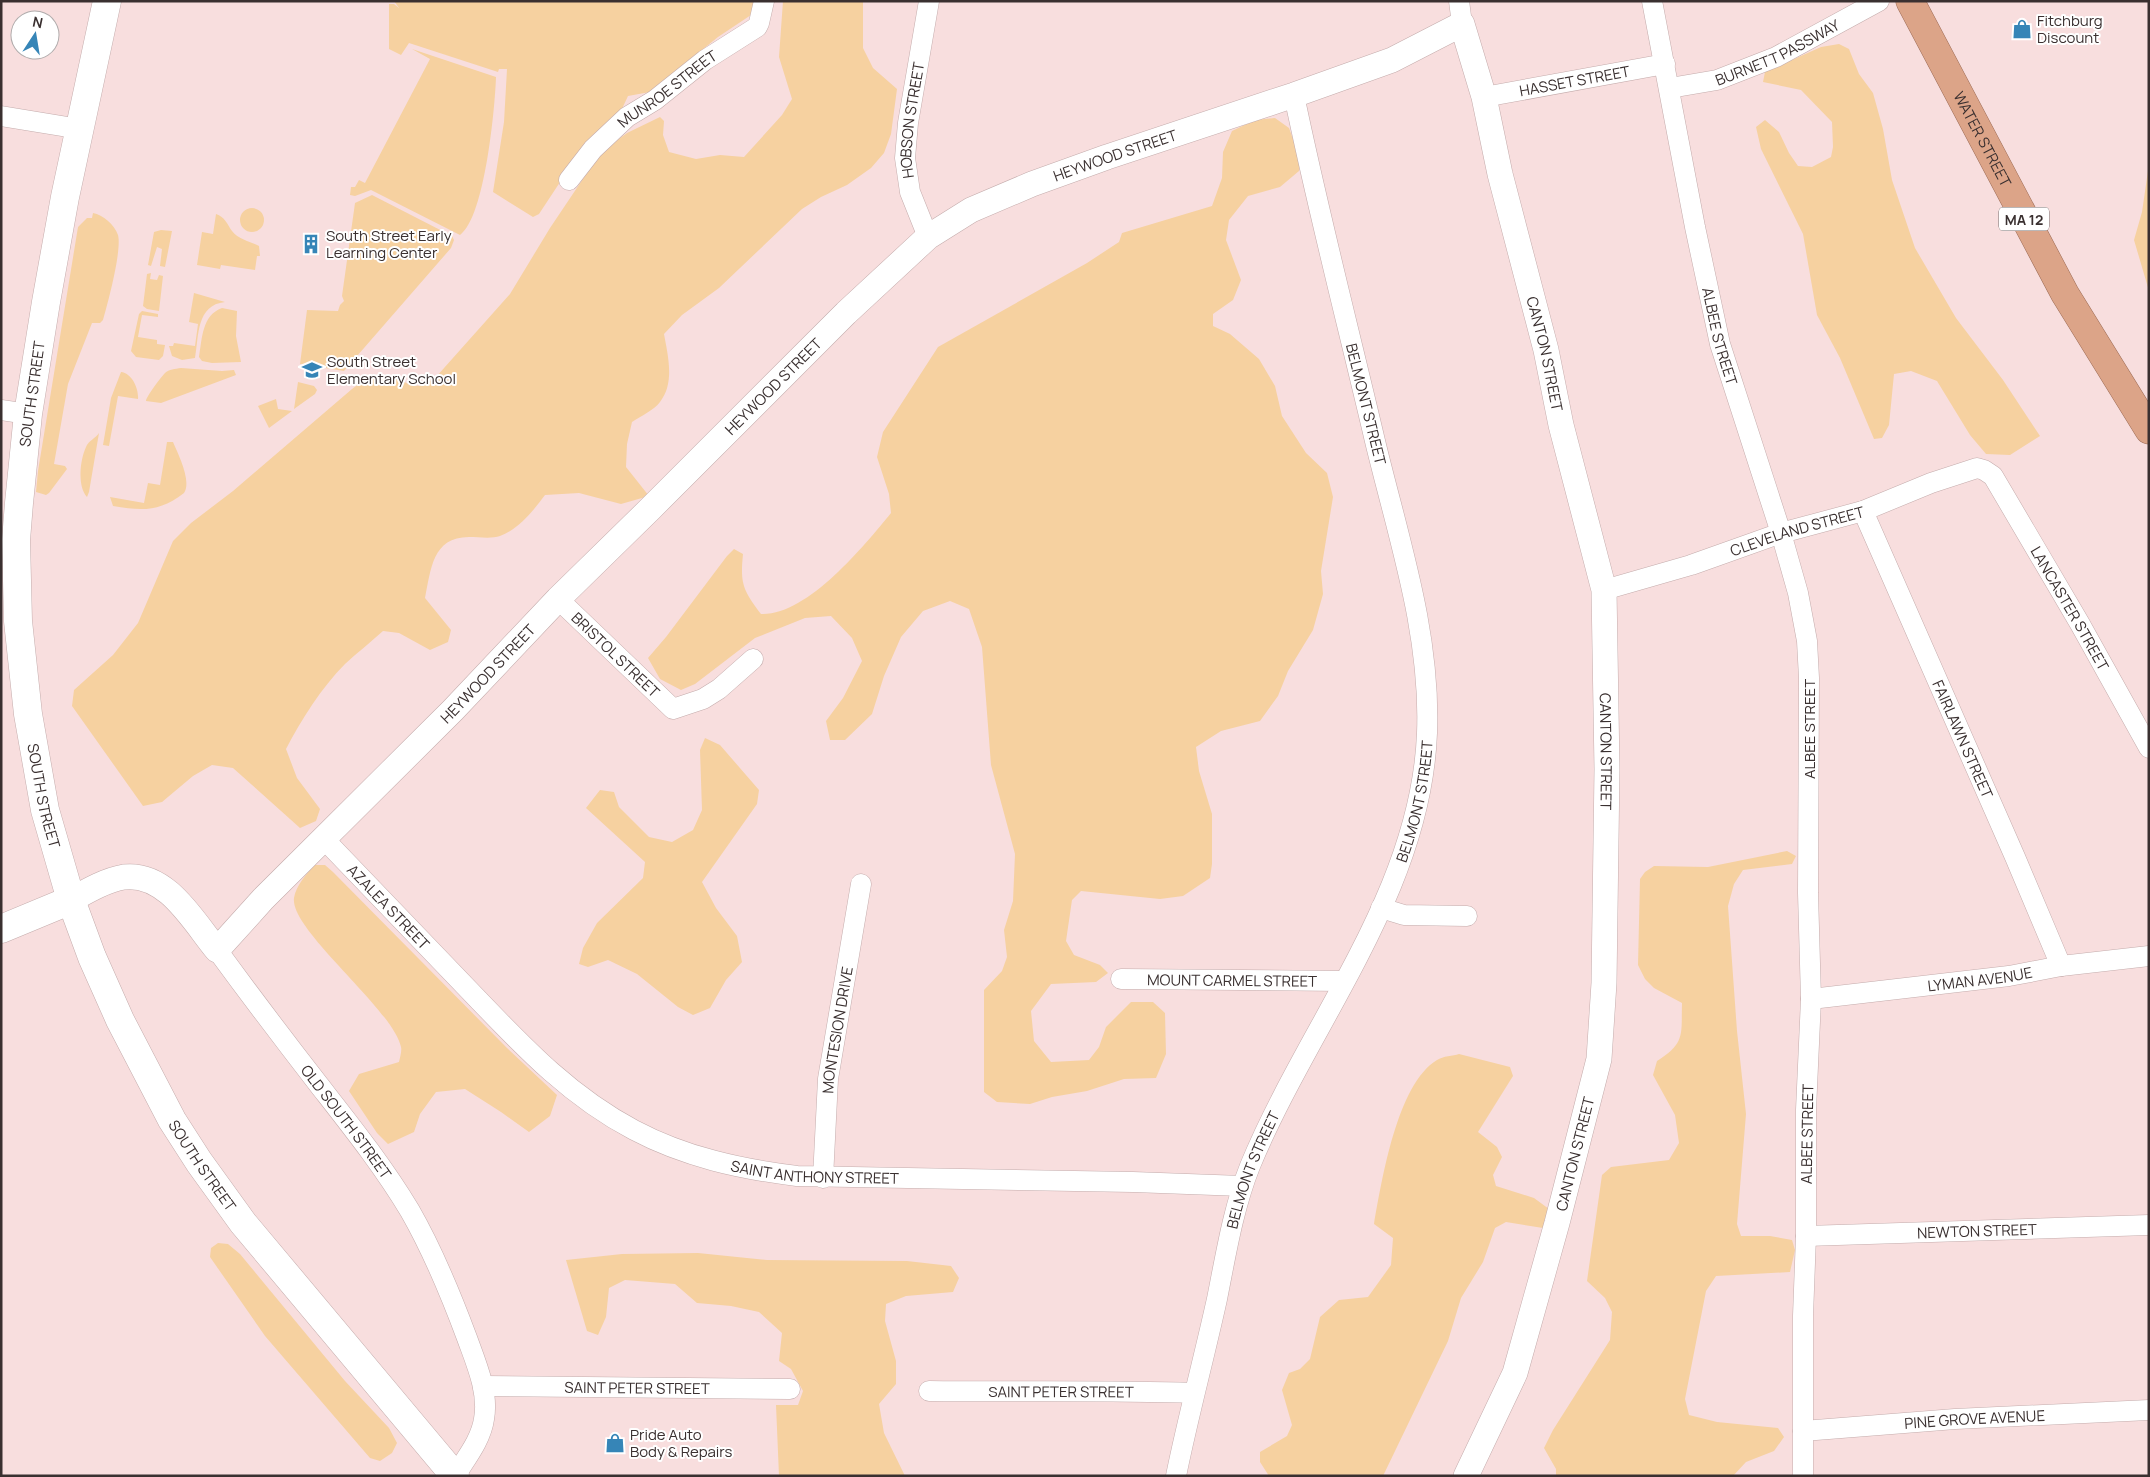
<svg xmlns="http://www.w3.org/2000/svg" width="2150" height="1477" font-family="Manrope,sans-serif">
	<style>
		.green { fill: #f6d1a0 }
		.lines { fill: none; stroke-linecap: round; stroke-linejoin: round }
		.minor-casing { stroke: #c4acac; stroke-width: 21 }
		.tertiary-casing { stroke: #c4acac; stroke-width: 26 }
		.secondary-casing { stroke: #c4acac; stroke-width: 29 }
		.trunk-casing { stroke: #9d6c56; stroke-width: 29 }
		.minor { stroke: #fff; stroke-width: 20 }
		.tertiary { stroke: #fff; stroke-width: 25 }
		.secondary { stroke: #fff; stroke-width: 28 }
		.trunk { stroke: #dca488; stroke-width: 28 }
		.labels { text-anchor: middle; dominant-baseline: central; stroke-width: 4; stroke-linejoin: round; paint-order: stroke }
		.shield { fill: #fff; stroke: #756e6e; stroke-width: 1 }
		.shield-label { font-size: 14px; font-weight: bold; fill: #3a3030 }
		.poi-label { font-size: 15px; fill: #3a3030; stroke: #fff; text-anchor: start }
		.street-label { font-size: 15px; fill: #3a3030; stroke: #fff }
	</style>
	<rect width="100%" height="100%" fill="#f8dede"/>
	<!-- green -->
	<path class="green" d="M 394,1 L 755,1 L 754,13 L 718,37 L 650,92 L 628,96 L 621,111 L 570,167 L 539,214 L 533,217 L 493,192 L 504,122 L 507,69 L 499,69 L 498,72 L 409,43 L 401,55 L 389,49 L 389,4 L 394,4 L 399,8 Z
		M 783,1 L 863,1 L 863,48 L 873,68 L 897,89 L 891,134 L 884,153 L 871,168 L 847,185 L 821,197 L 802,209 L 719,288 L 682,315 L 664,334 C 668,356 675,383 660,402 C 654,410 641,416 632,422 L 627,444 L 626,467 L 649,496 L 621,504 L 579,493 L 545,495 C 533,511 519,529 500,536 C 492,539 478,537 469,537 C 432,537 431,570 425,598 L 451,630 L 448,642 L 430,650 L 399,633 L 383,631 C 371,642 358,652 345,664 C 322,687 301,720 286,749 L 297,778 L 320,809 L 316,821 L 300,828 L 233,768 L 212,765 L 193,776 L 162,802 L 143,806 L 72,706 L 74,690 L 113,655 L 138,623 L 173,541 L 191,523 L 233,491 L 352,389 L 364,380 L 394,375 C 412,388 418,390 436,377 L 510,294 L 550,228 L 601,152 L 627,133 L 660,117 L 664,121 L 663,135 L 669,152 L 696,159 L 720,155 L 744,157 L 782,115 L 792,99 L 779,57 Z
		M 1839,44 L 1849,49 L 1859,74 L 1873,93 L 1883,129 L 1892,180 L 1915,248 L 1956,318 L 2003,380 L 2040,436 L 2010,455 L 1986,454 L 1970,435 L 1937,381 L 1911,371 L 1894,374 L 1889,425 L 1882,438 L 1874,439 L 1840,358 L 1817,315 L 1803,234 L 1761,149 L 1756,127 L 1765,120 L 1779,132 L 1789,153 L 1798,166 L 1812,167 L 1831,157 L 1833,147 L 1832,122 L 1801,90 L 1763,82 L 1765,72 L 1821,47 Z
		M 412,49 L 496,77 C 495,108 485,217 460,235 L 371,190 L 355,196 L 350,195 L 351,187 L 355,187 L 359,180 L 365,183 L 430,59 Z
		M 1275,118 L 1289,128 L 1300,158 L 1299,171 L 1280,187 L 1248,196 L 1229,220 L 1226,240 L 1241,280 L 1233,300 L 1213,314 L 1213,326 L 1230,334 L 1259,359 L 1275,386 L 1282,416 L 1306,453 L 1327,473 L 1333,497 L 1321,571 L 1323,594 L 1313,630 L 1288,671 L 1278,696 L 1260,721 L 1221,731 L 1196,747 L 1199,771 L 1212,814 L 1212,864 L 1210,878 L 1183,896 L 1160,899 L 1081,891 L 1072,900 L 1066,941 L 1074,955 L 1100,965 L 1108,973 L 1096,982 L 1051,984 L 1031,1011 L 1034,1041 L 1051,1062 L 1089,1060 L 1099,1047 L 1106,1027 L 1131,1002 L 1153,1002 L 1165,1013 L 1166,1054 L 1156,1078 L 1124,1079 L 1087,1091 L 1052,1097 L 1030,1104 L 997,1102 L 984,1092 L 984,990 L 1002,971 L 1007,957 L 1004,930 L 1013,901 L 1015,854 L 991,765 L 982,647 L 969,609 L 950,601 L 923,611 L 901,637 L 884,676 L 872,714 L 845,740 L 830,740 L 826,721 L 843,698 L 862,661 L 852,638 L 831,616 L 805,618 L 755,638 L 695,684 L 681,690 L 660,679 L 648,658 L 666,637 L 727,556 L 734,549 L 743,554 C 740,584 743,590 761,614 C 807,616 864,546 891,513 L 889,494 L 877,457 L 883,432 L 938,347 L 1087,263 L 1119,242 L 1122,233 L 1212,206 L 1222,178 L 1223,152 L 1232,131 L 1255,120 Z
		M 2149,164 L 2149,291 L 2134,240 L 2142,212 Z
		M 372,195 L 452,236 L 454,240 L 451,248 L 344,371 L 300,364 L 307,310 L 338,311 L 340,305 L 344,301 L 342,296 L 355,203 Z
		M240 220a12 12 0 1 1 24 0a12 12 0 1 1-24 0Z
		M 93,213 C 103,215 114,224 118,235 C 122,250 108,303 103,320 L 100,323 L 92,323 L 68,384 L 54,464 L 65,466 L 67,469 L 49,493 L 46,495 L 36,492 L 38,471 L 78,227 L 87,218 L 92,218 Z
		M 216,214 C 225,217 227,224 232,231 C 239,240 250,241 259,246 L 260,256 L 257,256 L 255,270 L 221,265 L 220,269 L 197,265 L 202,232 L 213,234 Z
		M 161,230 L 172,231 L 165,267 L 160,266 L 162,249 L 157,247 L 151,266 L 148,265 L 154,232 Z
		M 151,273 L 150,279 L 157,280 L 159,275 L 163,276 L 159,311 L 147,309 L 143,306 L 147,274 Z
		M 194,293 L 225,302 C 196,305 199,336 195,358 L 182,360 L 172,356 L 169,346 L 173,346 L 174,343 L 195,346 L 198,324 L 189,322 Z
		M 222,308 L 237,311 L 236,336 L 241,362 L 212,363 L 202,361 L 199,357 C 202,339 202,315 222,308 Z
		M 142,311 L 158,314 L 158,317 L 142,315 L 138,337 L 157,340 L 157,344 L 165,345 L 163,356 L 159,360 L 136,357 L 131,351 L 139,314 Z
		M 181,368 L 222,371 L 234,370 L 236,375 L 161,403 L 146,401 C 146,397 161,377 165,373 C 169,369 175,369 181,368 Z
		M 121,372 C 132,373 139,389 138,399 L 118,396 L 109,446 L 103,445 L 111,398 Z
		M 298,382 L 314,386 L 317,390 L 315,394 L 294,409 Z
		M 276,399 L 278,409 L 292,411 L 269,428 L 258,406 Z
		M 99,433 L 89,492 L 87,497 C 77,486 80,460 86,447 C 88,441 96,438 99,433 Z
		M 167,442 L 173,442 C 178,454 192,481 184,493 C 159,512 143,511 113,506 L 110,497 L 144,503 L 148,483 L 160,485 Z
		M 705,738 L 720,745 L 759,790 L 757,804 L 702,882 L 716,908 L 737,936 L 742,962 L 726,980 L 710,1008 L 693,1015 L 678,1007 L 637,974 L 608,960 L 588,967 L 579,964 L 583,948 L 597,923 L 643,878 L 645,862 L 586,808 L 600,790 L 614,792 L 619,807 L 649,837 L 672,842 L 693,830 L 702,810 L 700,750 Z
		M 1787,851 L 1796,856 L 1792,864 L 1743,870 L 1734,884 L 1728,906 L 1737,1031 L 1746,1114 L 1737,1224 L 1741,1236 L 1770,1236 L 1792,1240 L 1795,1250 L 1790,1272 L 1716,1276 L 1706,1291 L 1685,1399 L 1689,1415 L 1717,1422 L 1778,1428 L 1784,1437 L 1774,1451 L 1746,1462 L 1733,1476 L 1556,1476 L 1556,1469 L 1544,1448 L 1553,1430 L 1610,1340 L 1612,1312 L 1605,1298 L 1587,1281 L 1602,1175 L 1611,1167 L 1669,1160 L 1679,1143 L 1675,1115 L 1653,1075 L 1657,1061 C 1686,1043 1681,1034 1682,1003 L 1654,988 L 1645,979 L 1638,965 L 1640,879 L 1645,872 L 1654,866 L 1708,867 Z
		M 314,865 L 325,865 L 333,872 L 507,1048 L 557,1095 L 550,1116 L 529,1132 L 501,1112 L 465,1089 L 436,1092 L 420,1114 L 414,1132 L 388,1144 L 377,1133 L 349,1091 L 359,1074 L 399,1062 C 400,1057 402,1051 401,1047 C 393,1009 290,930 294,898 C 296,885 307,874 314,865 Z
		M 1459,1054 L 1510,1067 L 1513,1076 L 1478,1132 L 1497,1147 L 1502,1157 L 1493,1175 L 1496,1186 L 1534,1198 L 1549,1209 L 1543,1228 L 1506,1222 L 1495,1228 L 1483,1262 L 1461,1298 L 1448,1341 L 1383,1476 L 1269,1476 L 1260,1462 L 1260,1452 L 1287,1436 L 1292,1425 L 1282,1390 L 1289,1373 L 1300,1369 L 1310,1359 L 1320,1317 L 1339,1300 L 1368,1297 L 1391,1265 L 1393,1238 L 1374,1224 C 1382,1180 1397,1084 1437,1060 C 1443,1056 1453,1056 1459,1054 Z
		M 218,1243 L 228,1244 L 240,1254 L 345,1381 L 389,1428 L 397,1443 L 392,1453 L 380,1461 L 370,1458 L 265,1336 L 210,1257 L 211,1248 Z
		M 698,1253 L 767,1260 L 907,1261 L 951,1266 L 959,1278 L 953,1292 L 906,1296 L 886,1304 L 885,1321 L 896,1361 L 896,1384 L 879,1404 L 884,1433 L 905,1476 L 779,1476 L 776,1405 L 798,1405 L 803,1391 L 791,1369 L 779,1361 L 782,1333 L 759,1312 L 731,1306 L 697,1303 L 675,1284 L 625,1280 L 609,1288 L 606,1317 L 598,1335 L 587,1331 L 566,1260 L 622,1254 Z"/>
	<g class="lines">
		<defs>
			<g id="minor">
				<path d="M 1459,1 L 1462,24"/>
				<path id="s1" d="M 1652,1 L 1695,227 L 1720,344 L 1781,533 L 1798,593 L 1807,641 L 1809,678 L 1808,893 L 1811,999 L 1806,1110 L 1806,1236 L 1803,1316 L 1803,1476"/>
				<path id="s2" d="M 1670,88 L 1717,80 L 1776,57 L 1879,1"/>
				<path id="s3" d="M 1484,97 L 1665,64"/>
				<path d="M 1,116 L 80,129"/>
				<path id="s4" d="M 569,180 L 593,149 L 627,117 L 655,100 L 705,60 L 757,27 L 759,23 L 764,1"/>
				<path id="s5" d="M 928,237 L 910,192 L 905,158 L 908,123 L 929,1"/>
				<path d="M 1,410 L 28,414"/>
				<path id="s6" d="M 1863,511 L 2015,857 L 2061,966"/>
				<path id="s7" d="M 1604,590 L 1691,565 L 1781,533 L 1863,511 L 1931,483 L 1977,468 L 1984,470 L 1993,476 L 2080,624 L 2149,748"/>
				<path id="s8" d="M 558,599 L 673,709 L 703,699 L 719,689 L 753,659"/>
				<path id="s9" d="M 323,838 C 371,888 419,938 467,988 C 519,1042 567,1095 634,1130 C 685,1157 740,1169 797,1176 L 1133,1182 L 1242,1186"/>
				<path d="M 1381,908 L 1404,915 L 1467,916"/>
				<path id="s10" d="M 217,950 C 250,995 284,1040 319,1085 C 351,1126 383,1166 410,1211 C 433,1251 451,1295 467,1338 C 476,1363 489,1392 484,1419 C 481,1440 466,1458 455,1476"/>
				<path id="s11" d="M 1121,979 L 1344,981"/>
				<path id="s12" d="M 1811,999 L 2009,976 L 2061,966 L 2149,956"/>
				<path id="s13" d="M 823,1178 L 828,1079 L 861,884"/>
				<path id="s14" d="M 1806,1236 L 2149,1225"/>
				<path id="s15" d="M 483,1386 L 790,1389"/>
				<path id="s16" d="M 929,1391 C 1017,1392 1105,1390 1194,1393"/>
				<path id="s17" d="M 1803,1431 L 1955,1419 L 2149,1410"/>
				<path id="s18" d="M 1176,1476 C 1188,1417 1204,1358 1217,1299 C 1226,1254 1233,1209 1250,1166 C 1309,1023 1421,893 1427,733 C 1431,633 1398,537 1375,441 C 1348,326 1318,211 1294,95"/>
			</g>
			<g id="tertiary">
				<path id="s19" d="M 71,900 C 87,891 106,880 124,877 C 167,872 193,921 217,950 L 263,899 L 453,710 L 558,599 L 650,509 L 846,313 L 928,237 L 971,210 L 1032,184 L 1107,157 L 1294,95 L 1392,60 L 1462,24 L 1484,97 L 1500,174 L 1546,350 L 1561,425 L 1604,590 L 1607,769 L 1604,983 L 1599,1059 L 1557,1223 L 1515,1373 L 1466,1476"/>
			</g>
			<g id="secondary">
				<path id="s20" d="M 107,1 L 65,197 L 46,302 L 28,414 L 19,503 L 16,540 L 18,621 L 28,714 L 45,810 L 71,900 L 92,957 L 120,1020 L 172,1120 L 199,1162 L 243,1223 L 455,1476"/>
				<path d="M 1,929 L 71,900"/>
			</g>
			<g id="trunk">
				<path id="s21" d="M 1910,1 L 2065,294 L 2149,430"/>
			</g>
		</defs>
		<!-- minor casing -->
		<use href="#minor" class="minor-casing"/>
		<!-- tertiary casing -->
		<use href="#tertiary" class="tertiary-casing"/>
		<!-- secondary casing -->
		<use href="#secondary" class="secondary-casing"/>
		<!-- trunk casing -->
		<use href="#trunk" class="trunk-casing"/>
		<!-- minor -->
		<use href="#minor" class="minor"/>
		<!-- tertiary -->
		<use href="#tertiary" class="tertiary"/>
		<!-- secondary -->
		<use href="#secondary" class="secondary"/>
		<!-- trunk -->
		<use href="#trunk" class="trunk"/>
	</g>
	<!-- icons -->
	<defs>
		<symbol id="shop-bare" viewBox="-9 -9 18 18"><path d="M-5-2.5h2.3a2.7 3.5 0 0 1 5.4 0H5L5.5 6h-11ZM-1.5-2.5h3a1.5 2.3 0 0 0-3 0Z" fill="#3685b7" stroke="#fff" stroke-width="2.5" paint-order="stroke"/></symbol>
		<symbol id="building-bare" viewBox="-9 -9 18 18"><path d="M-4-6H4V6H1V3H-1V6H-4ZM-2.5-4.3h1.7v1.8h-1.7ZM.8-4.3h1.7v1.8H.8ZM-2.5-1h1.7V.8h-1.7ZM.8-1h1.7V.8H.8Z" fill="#3685b7" stroke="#fff" stroke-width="2.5" paint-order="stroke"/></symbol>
		<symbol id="school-bare" viewBox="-9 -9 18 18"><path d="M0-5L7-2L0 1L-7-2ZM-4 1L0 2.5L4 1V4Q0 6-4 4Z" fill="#3685b7" stroke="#fff" stroke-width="2.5" paint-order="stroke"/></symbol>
	</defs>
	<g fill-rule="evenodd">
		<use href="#shop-bare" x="2008" y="15" width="28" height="28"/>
		<use href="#building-bare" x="297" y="230" width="28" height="28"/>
		<use href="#school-bare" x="298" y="356" width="28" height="28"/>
		<use href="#shop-bare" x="601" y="1429" width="28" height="28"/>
	</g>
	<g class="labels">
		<!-- shield labels -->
		<rect class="shield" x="1999" y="207.5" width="50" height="23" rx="4"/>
		<g class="shield-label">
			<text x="2024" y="219">MA 12</text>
		</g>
		<!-- poi labels -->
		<g class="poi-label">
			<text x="2037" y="20">Fitchburg<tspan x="2037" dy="17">Discount</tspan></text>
			<text x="326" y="235">South Street Early<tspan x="326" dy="17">Learning Center</tspan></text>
			<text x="327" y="361">South Street<tspan x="327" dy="17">Elementary School</tspan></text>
			<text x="630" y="1434">Pride Auto<tspan x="630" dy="17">Body &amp; Repairs</tspan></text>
		</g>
		<!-- street labels -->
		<g class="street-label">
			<text stroke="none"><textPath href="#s2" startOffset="114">BURNETT PASSWAY</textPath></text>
			<text stroke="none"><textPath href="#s3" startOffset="92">HASSET STREET</textPath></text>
			<text stroke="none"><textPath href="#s4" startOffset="135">MUNROE STREET</textPath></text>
			<text stroke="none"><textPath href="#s5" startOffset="121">HOBSON STREET</textPath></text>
			<text stroke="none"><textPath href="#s21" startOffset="156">WATER STREET</textPath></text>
			<text stroke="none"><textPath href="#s19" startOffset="1394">HEYWOOD STREET</textPath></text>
			<text stroke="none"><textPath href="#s1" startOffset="342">ALBEE STREET</textPath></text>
			<text stroke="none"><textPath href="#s19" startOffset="2106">CANTON STREET</textPath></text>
			<text stroke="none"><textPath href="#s19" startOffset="974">HEYWOOD STREET</textPath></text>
			<text transform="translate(32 394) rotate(-82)">SOUTH STREET</text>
			<text transform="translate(1366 404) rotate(76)">BELMONT STREET</text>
			<text stroke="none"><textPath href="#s7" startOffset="202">CLEVELAND STREET</textPath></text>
			<text stroke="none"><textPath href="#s7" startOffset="564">LANCASTER STREET</textPath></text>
			<text stroke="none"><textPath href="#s8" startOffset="80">BRISTOL STREET</textPath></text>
			<text stroke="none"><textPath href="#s19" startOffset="569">HEYWOOD STREET</textPath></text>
			<text transform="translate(1809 729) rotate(-90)">ALBEE STREET</text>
			<text stroke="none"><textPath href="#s6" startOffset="249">FAIRLAWN STREET</textPath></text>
			<text stroke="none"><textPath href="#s19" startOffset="2511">CANTON STREET</textPath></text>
			<text stroke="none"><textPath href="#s20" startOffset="805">SOUTH STREET</textPath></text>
			<text stroke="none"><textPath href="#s18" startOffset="721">BELMONT STREET</textPath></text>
			<text stroke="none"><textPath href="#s9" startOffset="95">AZALEA STREET</textPath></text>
			<text stroke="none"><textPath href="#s12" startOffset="170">LYMAN AVENUE</textPath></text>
			<text stroke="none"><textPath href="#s11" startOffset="111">MOUNT CARMEL STREET</textPath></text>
			<text stroke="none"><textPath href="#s13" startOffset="149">MONTESION DRIVE</textPath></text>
			<text stroke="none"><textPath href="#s10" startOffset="215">OLD SOUTH STREET</textPath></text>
			<text transform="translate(1807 1134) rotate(-89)">ALBEE STREET</text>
			<text transform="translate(1575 1154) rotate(-76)">CANTON STREET</text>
			<text stroke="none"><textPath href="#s20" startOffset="1210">SOUTH STREET</textPath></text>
			<text stroke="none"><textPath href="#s18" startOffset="316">BELMONT STREET</textPath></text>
			<text stroke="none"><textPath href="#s9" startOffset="616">SAINT ANTHONY STREET</textPath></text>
			<text stroke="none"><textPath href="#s14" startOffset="171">NEWTON STREET</textPath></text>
			<text stroke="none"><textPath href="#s15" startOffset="154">SAINT PETER STREET</textPath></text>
			<text stroke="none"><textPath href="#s16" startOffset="132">SAINT PETER STREET</textPath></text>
			<text stroke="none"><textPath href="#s17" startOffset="172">PINE GROVE AVENUE</textPath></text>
		</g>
	</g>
	<!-- border -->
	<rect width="2150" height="1477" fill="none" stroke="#3a3030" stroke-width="5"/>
	<!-- north arrow -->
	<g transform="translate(35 35) rotate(12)"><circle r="24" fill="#ffffff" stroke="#b0acac"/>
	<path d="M0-4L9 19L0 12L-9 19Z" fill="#3685b7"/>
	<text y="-8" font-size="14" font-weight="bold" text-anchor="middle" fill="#3a3030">N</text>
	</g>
</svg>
